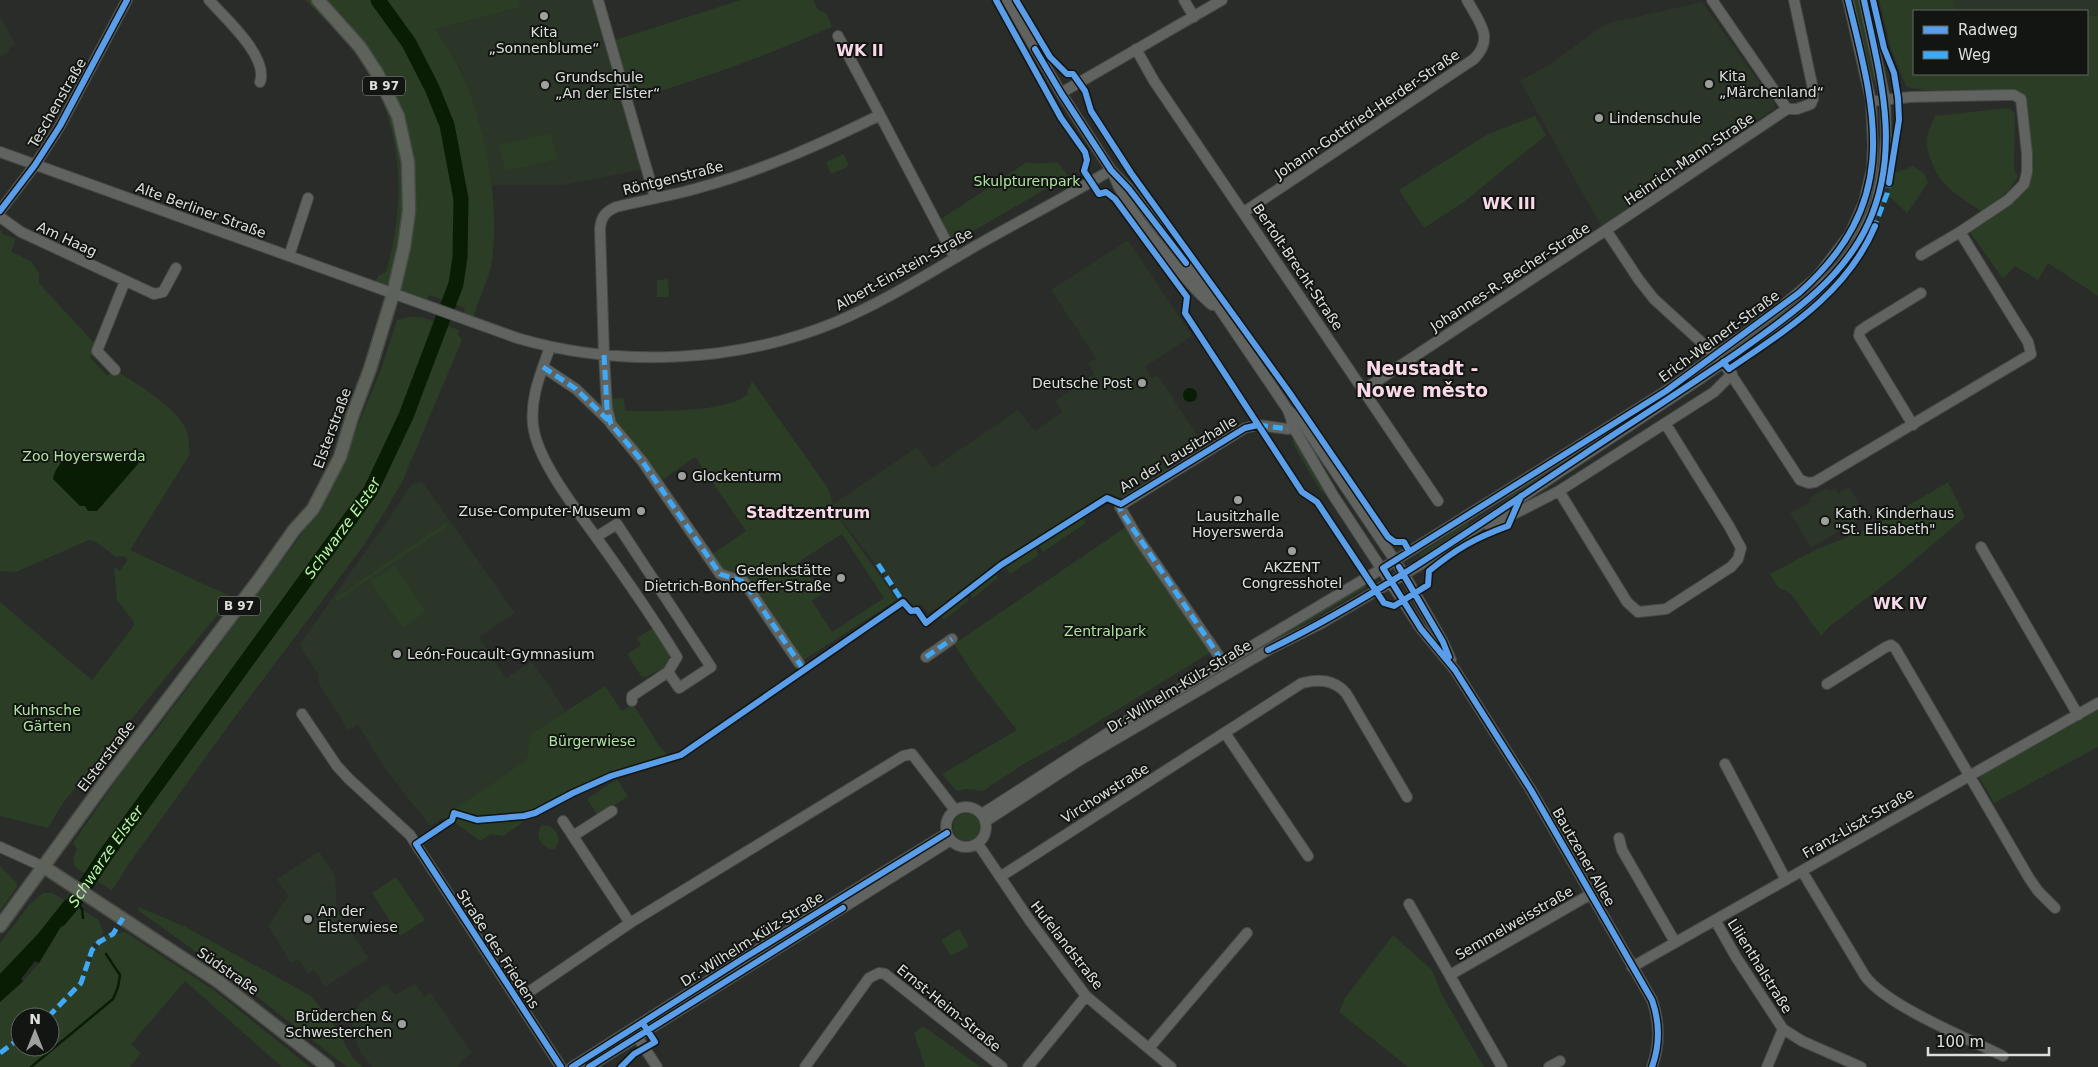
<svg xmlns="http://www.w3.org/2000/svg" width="2098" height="1067" font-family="'DejaVu Sans',sans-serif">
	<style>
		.built { fill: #2b3528 }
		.green { fill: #2b3d25; fill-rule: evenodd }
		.water { fill: #081d04 }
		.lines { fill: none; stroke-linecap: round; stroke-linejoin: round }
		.stream { stroke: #081d04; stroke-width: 2.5 }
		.river { stroke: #081d04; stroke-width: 15 }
		.minor-casing { stroke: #464945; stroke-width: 12 }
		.major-casing { stroke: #464945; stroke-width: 15 }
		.minor { stroke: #60635f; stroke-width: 10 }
		.major { stroke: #5d635b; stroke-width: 12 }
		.quiet { stroke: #3fa9f5; stroke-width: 5; stroke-dasharray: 10 5; stroke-linecap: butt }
		.cycleway-casing { stroke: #121512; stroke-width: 9 }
		.cycleway { stroke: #5a9eea; stroke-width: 6 }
		.poi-dot { fill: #9da19c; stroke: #121512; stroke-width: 2 }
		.labels { text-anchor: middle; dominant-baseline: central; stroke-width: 4; stroke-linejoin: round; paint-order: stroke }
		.shield { fill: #121512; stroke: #9fa39e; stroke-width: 1 }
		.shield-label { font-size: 12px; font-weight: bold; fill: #dce0da }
		.poi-label { font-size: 14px; fill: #dce0da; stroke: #121512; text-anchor: start }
		.street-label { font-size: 14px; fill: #dce0da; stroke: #121512 }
		.park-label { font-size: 14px; fill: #afe49f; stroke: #121512 }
		.water-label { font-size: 15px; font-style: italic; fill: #bcf1ac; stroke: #121512 }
		.quarter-label { font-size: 16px; font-weight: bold; fill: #f9d9e8; stroke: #121512 }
		.district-label { font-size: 19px; font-weight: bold; fill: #f9d9e8; stroke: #121512 }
	</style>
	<rect width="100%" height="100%" fill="#292c28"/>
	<!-- built -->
	<path class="built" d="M 519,0 L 598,0 L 646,169 L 564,185 L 492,185 L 479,122 L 461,70 L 436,29 L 521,7 Z
		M 1879,0 L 2098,0 L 2098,15 L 2087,17 L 2087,11 L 1914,11 L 1914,74 L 1923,90 L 1907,87 L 1901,76 L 1891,49 Z
		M 1702,2 L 1775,104 L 1775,108 L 1602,228 L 1520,81 L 1553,62 L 1605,24 Z
		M 0,16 L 16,44 L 9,48 L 9,52 L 0,57 Z
		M 1128,240 L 1192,336 L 1145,367 L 1152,378 L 1158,375 L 1208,452 L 1118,511 L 1108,498 L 994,577 L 991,574 L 941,614 L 936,608 L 929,613 L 920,603 L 913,609 L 877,566 L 831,507 L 836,502 L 917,447 L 933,468 L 1018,410 L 1035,431 L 1062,412 L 1055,401 L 1094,374 L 1088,363 L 1096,358 L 1051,290 Z
		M 422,481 L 515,613 L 479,637 L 506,678 L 532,661 L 566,711 L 532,733 L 527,758 L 525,761 L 430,826 L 386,770 L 358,725 L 348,730 L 319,684 L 318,674 L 299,645 L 388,520 L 411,485 Z
		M 1849,486 L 1866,515 L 1811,548 L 1790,513 L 1811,501 L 1809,498 L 1827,488 L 1829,491 L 1835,487 L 1838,493 Z
		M 319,851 L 335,875 L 337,911 L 369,958 L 325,987 L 314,970 L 308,974 L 298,959 L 291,963 L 268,926 L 288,896 L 277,879 Z
		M 415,983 L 424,997 L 430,992 L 472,1053 L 461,1061 L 459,1067 L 372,1067 L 359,1050 L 353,1027 L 353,1020 L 359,1003 L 386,984 L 395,995 Z"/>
	<!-- green -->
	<path class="green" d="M 305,0 L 519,0 L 521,7 L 436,29 C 444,43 454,57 461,72 C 486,128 500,200 492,261 C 489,282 476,301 473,322 L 462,319 L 465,308 L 429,295 L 425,306 L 373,285 L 378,276 L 386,272 C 407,197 404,121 357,56 C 343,36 323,18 305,0 Z
		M 741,0 L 813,0 L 818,10 L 826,13 L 832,27 C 765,56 698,81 628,100 L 612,41 Z
		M 1853,0 L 1858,0 L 1876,79 L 1873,80 Z
		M 1879,0 L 1953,0 L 1956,11 L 1914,11 L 1914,74 L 2087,74 L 2087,17 L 2098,15 L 2098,296 L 2048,263 L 2038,280 L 2015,266 L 2003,279 L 1967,228 L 2024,184 L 2023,92 L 1923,90 L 1907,87 L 1891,49 Z
		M 2008,108 L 2015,113 L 2014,170 L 2018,176 C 2009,193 1997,201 1981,211 C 1960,197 1939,186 1931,160 C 1928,153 1926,145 1927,138 C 1928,131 1932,123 1935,116 Z
		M 1535,116 L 1546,135 L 1464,202 L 1424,228 L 1399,190 L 1488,134 Z
		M 551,133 L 557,159 L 505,171 L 499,145 Z
		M 844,154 L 849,166 L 831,174 L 826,162 Z
		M 1877,156 L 1880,156 C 1870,252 1810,294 1738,347 L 1736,345 L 1779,315 L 1809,290 L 1841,254 Z
		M 1027,162 C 1038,165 1046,162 1058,163 L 1068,176 L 951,244 L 938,221 Z
		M 1913,166 L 1924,173 L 1928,183 L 1907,213 L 1888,195 L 1892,174 Z
		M 0,228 L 3,234 L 16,239 L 11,252 L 31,261 L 39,273 L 39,283 L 94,343 L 97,351 L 90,357 L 107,376 L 114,370 C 137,383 171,404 185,427 C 189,434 189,445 190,454 L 130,550 L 232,597 L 84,777 L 63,803 L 48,828 L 0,816 L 0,602 L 92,680 L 133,627 L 134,622 L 117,600 L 114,567 L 120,571 L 128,559 L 125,557 L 127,556 L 116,557 L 96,542 L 89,540 L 16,572 L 0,571 Z
		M 668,279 L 669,297 L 657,297 L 657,280 Z
		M 410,317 L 421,317 L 459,330 L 458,334 L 462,340 L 403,480 L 387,508 L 364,545 L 234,718 L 128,865 L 114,888 L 111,890 L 75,867 L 73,858 L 77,849 L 73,843 L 129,762 L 153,734 L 318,512 L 332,488 L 381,369 L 397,320 Z
		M 752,381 L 828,488 L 833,504 L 831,507 L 897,600 L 799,663 L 744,582 L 726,577 L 708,557 L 746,531 L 695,457 L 658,483 L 614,427 L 607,399 L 623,398 L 626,411 C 655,411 727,413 748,394 L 747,391 ZM 842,534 L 884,598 L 832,632 L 812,601 L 822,594 L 800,561 Z
		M 1292,440 L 1296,441 L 1326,492 L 1324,494 C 1320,491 1292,444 1292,440 Z
		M 1591,442 L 1593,444 L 1509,499 L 1506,496 Z
		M 1948,482 L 1965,517 L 1893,578 L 1829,627 L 1821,636 L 1791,594 L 1778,587 L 1770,574 L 1813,551 L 1872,527 Z
		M 1080,514 L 1086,523 L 1043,552 L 1037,543 Z
		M 447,522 L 449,525 L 337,601 L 335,598 Z
		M 1468,522 L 1468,525 L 1421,557 L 1419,554 Z
		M 1126,527 L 1211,652 L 1075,736 L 1022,765 L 983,791 L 967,789 L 957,791 L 942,774 L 1017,730 L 976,678 L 954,644 Z
		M 1033,545 L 1039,555 L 1010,574 L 1004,565 Z
		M 395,565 L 426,612 L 403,628 L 370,582 Z
		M 993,571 L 998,578 L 973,598 L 968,591 Z
		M 1364,584 L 1366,588 L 1362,590 L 1231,667 L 1230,664 Z
		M 964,594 L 969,600 L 944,620 L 939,614 Z
		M 651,629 L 655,630 L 670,654 L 667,666 L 646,677 L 641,676 L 627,654 L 641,645 L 637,638 Z
		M 605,686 L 622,711 L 633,704 L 660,747 L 670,758 L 611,776 L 573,793 L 535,813 L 524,816 L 521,824 L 503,836 L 491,834 L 480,841 L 450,819 L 441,818 L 525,761 C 531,753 526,744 532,733 Z
		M 2098,710 L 2098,747 L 1994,803 L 1979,777 Z
		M 617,779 L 628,796 L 598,816 L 587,799 Z
		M953 827a14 14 0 1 1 28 0a14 14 0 1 1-28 0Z
		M 542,825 L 550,826 L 557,833 L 559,840 L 555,849 L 550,849 C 540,845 534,834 542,825 Z
		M 0,866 L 17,883 L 17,887 L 0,911 Z
		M 396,877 L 425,920 L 400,936 L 372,893 Z
		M 43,893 L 52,893 L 65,900 L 38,934 L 0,974 L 0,943 L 30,904 Z
		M 74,905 L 98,919 L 104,933 L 92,946 L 84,966 L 89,967 L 95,950 L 100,944 L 99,942 L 106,935 L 125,932 L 214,990 L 310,1067 L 282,1067 L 185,981 L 131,1044 L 141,1053 L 130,1067 L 0,1067 L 0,1002 L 20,985 L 39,963 ZM 20,1017 L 50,1017 L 50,1047 L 20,1047 Z
		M 139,907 L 186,927 L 311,996 L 335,1026 L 353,1058 L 363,1067 L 347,1067 L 237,981 L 139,911 Z
		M 959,929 L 969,946 L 951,956 L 941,940 Z
		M 1393,935 L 1432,970 L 1443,997 L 1484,1067 L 1408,1067 L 1339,1012 L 1345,998 Z
		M 923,1026 L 981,1067 L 925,1067 L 914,1033 Z"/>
	<!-- water -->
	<path class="water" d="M1183 395a7 7 0 1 1 14 0a7 7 0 1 1-14 0Z
		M 128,452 L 138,458 L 138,464 L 97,511 L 88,511 L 85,506 L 80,506 L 53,479 C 54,470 62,460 70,455 L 97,460 Z
		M 65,900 L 74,905 L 39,963 L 35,961 L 21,979 L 23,981 L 0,1002 L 0,974 L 38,934 Z"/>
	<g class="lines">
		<!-- stream -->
		<path class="stream" d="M 75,901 L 82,909 L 83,918
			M 31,1067 L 113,999 L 118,987 L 120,975 L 106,954"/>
		<!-- river -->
		<path class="river" id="s1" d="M 59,920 L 75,901 L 107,853 L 371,490 L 406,416 L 456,284 L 460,257 L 461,199 L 447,125 L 432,88 L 409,43 L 378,0"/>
		<defs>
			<path id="minor" d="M 209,0 C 225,18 269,57 260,82
				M 598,0 L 655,198
				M 1007,0 L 1061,93 L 1111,170 L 1129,189 L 1204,286 L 1288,410 L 1295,430 L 1333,495 L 1421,629 L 1455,670 L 1531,790 L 1652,1000 C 1660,1023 1660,1045 1652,1067
				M 1184,0 L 1194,17
				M 1712,0 L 1787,109
				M 1136,49 L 1154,81 L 1438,501
				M 1061,93 L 1222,0
				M 880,115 L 955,258
				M 0,152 L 517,338 C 619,368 737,363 836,322 C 886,301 932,271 979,244 C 1023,219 1068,196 1111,170
				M 1114,176 C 1125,204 1144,227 1163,250 C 1178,269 1193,289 1212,305
				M 0,211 L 35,165 L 60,126 L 127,0
				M 1244,212 L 1474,59 C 1495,38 1479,22 1467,0
				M 0,217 L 21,232 L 154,294 L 163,292 L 176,268
				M 1606,230 L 1787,109 L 1797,109 L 1811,104 L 1813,99 L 1813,89 L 1794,0
				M 1921,255 L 1960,232
				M 289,256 L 308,198
				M 550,347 C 541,373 530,397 533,425 C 537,460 575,508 596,537 C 624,576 652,616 677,657 L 668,672 L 632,696 L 632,701
				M 543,367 L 576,389 L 610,422
				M 115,370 L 97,351 L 125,281
				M 1365,389 L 1606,230 L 1639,280 L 1654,299 L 1723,362 L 1800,480 L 1809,483 L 1815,482 L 2031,354 L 2028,342 L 1960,232 L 2008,200 L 2024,184 L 2027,172 L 2027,154 L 2021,99 L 2014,95 L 2004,95 L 1911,97 L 1871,101
				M 1289,411 L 1303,424 L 1404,574 L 1443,642 L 1451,660
				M 1913,425 L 1859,336 L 1860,331 L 1867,326 L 1921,293
				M 1559,491 L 1627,602 L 1638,612 L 1666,609 L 1731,567 L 1738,559 L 1741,548 L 1729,526 L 1665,423
				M 1487,524 L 1514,514 L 1559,491 L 1714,392 L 1732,374
				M 596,537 L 617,524 L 711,667 L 679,688 L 668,672
				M 1981,547 L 2078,715
				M 926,657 L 952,639
				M 1223,662 L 1138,538 L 1120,507 L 1126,502 L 1245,428 L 1258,425 L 1288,429
				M 799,663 L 744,582 L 720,574 L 642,461 L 611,424 L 607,408 L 604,355 L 600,229 C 601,217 605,212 616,207 C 643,200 671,196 698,188 C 761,171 821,144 880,115 L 838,36
				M 1827,684 L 1886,647 L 1891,645 L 1895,648 L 2029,878 L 2038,891 L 2055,908
				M 302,714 L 337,766 L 349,779 L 410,835 L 561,1067
				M 1225,733 L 1308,856
				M 1725,764 L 1786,880
				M946 827a20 20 0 1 1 40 0a20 20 0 1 1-40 0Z
				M 982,814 L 1131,718 L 1383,568 L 1666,391 L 1780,308 L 1817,277 L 1850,234 L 1864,202 L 1872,168 L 1873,145 L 1871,101 L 1848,0
				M 563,821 L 630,923
				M 986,821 L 1080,760 L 1268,650 L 1320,624 L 1418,566 L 1700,379 L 1788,316 L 1810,298 L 1841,266 L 1857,244 L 1875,207 L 1884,166 L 1886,136 L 1885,99 L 1864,0
				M 573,836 L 612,811
				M 1619,838 L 1622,850 L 1675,942
				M 978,844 L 1030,921 L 1086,996 L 1171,1067
				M 0,847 L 44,867
				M 1802,871 L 1865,976 C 1887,1006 1967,1038 2003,1056
				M 1000,877 L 1302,683 C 1319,679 1333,679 1346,693 L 1407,797
				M 1409,904 L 1502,1067
				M 1715,920 L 1736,957 L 1783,1029 L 1802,1041 L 1861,1067
				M 1632,967 L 2098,703
				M 1450,975 L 1591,894
				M 517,1000 L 630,923 L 903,756 L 912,754 L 955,810
				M 634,1032 L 657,1067
				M 1149,1048 L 1247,933
				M 572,1067 L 744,958 L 947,833
				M 589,1067 L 951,840
				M 805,1067 L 869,978 L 879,973 L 885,974 L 1002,1067
				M 1028,1067 L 1086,996
				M 1549,1067 L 1560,1061
				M 1767,1067 L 1783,1029"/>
			<path id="major" d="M 44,867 L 219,982 L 328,1067
				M 0,926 L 105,782 L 258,581 L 294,530 L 313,509 L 340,457 L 352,417 L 370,369 L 393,294 L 404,247 L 409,211 L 408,162 L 398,116 L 377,73 L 360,47 L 318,0"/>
		</defs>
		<!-- minor casing -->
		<use href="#minor" class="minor-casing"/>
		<!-- major casing -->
		<use href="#major" class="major-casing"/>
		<!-- minor -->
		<use href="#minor" class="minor"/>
		<!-- major -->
		<use href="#major" class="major"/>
		<!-- quiet -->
		<path class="quiet" d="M 1873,230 L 1887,194 L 1890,178
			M 604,355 L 607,408 L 611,424 L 642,461 L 720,574 L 744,582 L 804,670
			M 543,367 L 576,389 L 609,421
			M 1258,425 L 1288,429
			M 1124,503 L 1120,507 L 1121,511 L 1223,662
			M 878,564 L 903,602
			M 926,657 L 952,639
			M 48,1017 L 81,983 L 92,950 L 99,942 L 113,934 L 123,918
			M 0,1053 L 20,1038"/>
		<defs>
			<path id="cycleway" d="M 996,0 L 1061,118 L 1085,152 L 1087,160 L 1084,171 L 1099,194 L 1106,192 L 1115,199 L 1187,297 L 1185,313 L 1302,492 L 1317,502 L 1384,603 L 1394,606 L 1428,585 L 1429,571 C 1456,549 1475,538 1508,526 L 1521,496
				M 1016,0 L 1050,57 L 1067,74 L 1073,74 L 1085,91 L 1091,111 L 1131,173 L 1289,392 L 1388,537 L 1395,542 L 1404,542 L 1409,551
				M 1873,0 L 1884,48 L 1894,73 L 1898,98 L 1899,120 L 1889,183
				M 1035,49 L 1061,93 L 1111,170 L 1129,189 L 1186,263
				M 0,211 L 35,165 L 60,126 L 127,0
				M 1723,362 L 1729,369 C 1786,330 1847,293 1875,226
				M 1399,567 L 1443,642 L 1449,657
				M 1268,650 C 1379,596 1480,523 1583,455 C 1634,421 1686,388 1737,353 C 1787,317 1841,282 1868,224 C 1902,150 1880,76 1864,0
				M 561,1067 L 416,844 L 452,820 L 454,813 L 477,820 L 524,816 L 535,813 L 573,793 L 611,776 L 681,755 L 903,602 L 911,611 L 917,610 L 926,623 L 1001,565 L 1107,498 L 1121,504 L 1245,428 L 1258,425
				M 572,1067 L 744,958 L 947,833
				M 589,1067 L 843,908
				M 621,1067 L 634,1054 L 655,1042 L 644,1025
				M 1652,1067 C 1660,1045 1660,1023 1652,1000 L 1531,790 L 1455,670 L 1421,629 L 1383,568 L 1666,391 L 1799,293 C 1901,202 1877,117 1848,0"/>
		</defs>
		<!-- cycleway casing -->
		<use href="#cycleway" class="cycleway-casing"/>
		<!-- cycleway -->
		<use href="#cycleway" class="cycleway"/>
	</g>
	<!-- markers -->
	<g class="poi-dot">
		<circle cx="544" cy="16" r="5"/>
		<circle cx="1709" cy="84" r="5"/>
		<circle cx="545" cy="85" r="5"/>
		<circle cx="1599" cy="118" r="5"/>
		<circle cx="1142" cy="383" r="5"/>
		<circle cx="682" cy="476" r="5"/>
		<circle cx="1238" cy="500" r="5"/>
		<circle cx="641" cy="511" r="5"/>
		<circle cx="1825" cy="521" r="5"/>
		<circle cx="1292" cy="551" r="5"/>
		<circle cx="841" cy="578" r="5"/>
		<circle cx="397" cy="654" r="5"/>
		<circle cx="308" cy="919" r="5"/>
		<circle cx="402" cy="1024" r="5"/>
	</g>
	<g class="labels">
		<!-- shield labels -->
		<g class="shield">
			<rect x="363" y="76.5" width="42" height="19" rx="4"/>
			<rect x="218" y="596.5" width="42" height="19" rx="4"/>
		</g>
		<g class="shield-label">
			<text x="384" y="86">B 97</text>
			<text x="239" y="606">B 97</text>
		</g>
		<!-- poi labels -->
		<g class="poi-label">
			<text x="544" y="32" text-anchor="middle">Kita<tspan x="544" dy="16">„Sonnenblume“</tspan></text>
			<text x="1719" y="76">Kita<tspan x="1719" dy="16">„Märchenland“</tspan></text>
			<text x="555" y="77">Grundschule<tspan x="555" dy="16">„An der Elster“</tspan></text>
			<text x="1609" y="118">Lindenschule</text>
			<text x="1132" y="383" text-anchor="end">Deutsche Post</text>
			<text x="692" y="476">Glockenturm</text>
			<text x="631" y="511" text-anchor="end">Zuse-Computer-Museum</text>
			<text x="1835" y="513">Kath. Kinderhaus<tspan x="1835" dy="16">"St. Elisabeth"</tspan></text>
			<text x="1238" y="516" text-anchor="middle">Lausitzhalle<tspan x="1238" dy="16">Hoyerswerda</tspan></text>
			<text x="1292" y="567" text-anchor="middle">AKZENT<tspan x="1292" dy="16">Congresshotel</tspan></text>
			<text x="831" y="570" text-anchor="end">Gedenkstätte<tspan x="831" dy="16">Dietrich-Bonhoeffer-Straße</tspan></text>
			<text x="407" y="654">León-Foucault-Gymnasium</text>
			<text x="318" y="911">An der<tspan x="318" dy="16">Elsterwiese</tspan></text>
			<text x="392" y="1016" text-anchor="end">Brüderchen &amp;<tspan x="392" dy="16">Schwesterchen</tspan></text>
		</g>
		<!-- street labels -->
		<g class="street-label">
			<text transform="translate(57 103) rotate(-60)">Teschenstraße</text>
			<text transform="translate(1367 114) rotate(-34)">Johann-Gottfried-Herder-Straße</text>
			<text transform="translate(1689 159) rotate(-34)">Heinrich-Mann-Straße</text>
			<text transform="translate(673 178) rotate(-14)">Röntgenstraße</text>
			<text transform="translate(201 210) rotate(20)">Alte Berliner Straße</text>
			<text transform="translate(67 239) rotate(25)">Am Haag</text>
			<text transform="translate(1298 267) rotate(56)">Bertolt-Brecht-Straße</text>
			<text transform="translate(904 269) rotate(-29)">Albert-Einstein-Straße</text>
			<text transform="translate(1510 277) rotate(-33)">Johannes-R.-Becher-Straße</text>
			<text transform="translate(1719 336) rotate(-36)">Erich-Weinert-Straße</text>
			<text transform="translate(332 428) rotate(-70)">Elsterstraße</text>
			<text transform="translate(1178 454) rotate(-31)">An der Lausitzhalle</text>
			<text transform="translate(1179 686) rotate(-31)">Dr.-Wilhelm-Külz-Straße</text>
			<text transform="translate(106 756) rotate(-53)">Elsterstraße</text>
			<text transform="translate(1105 793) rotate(-32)">Virchowstraße</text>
			<text transform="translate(1858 823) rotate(-30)">Franz-Liszt-Straße</text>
			<text transform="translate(1584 857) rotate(60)">Bautzener Allee</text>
			<text transform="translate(1514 923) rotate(-30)">Semmelweisstraße</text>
			<text transform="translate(752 939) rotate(-32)">Dr.-Wilhelm-Külz-Straße</text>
			<text transform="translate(1067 945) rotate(52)">Hufelandstraße</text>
			<text transform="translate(498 949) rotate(57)">Straße des Friedens</text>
			<text transform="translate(1760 966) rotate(58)">Lilienthalstraße</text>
			<text transform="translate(228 971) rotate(35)">Südstraße</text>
			<text transform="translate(949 1008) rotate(39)">Ernst-Heim-Straße</text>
		</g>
		<!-- park labels -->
		<g class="park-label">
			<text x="1027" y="181">Skulpturenpark</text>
			<text x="84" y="456">Zoo Hoyerswerda</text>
			<text x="1105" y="631">Zentralpark</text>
			<text x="47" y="710">Kuhnsche<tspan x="47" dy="16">Gärten</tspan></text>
			<text x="592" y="741">Bürgerwiese</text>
		</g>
		<!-- water labels -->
		<g class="water-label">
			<text stroke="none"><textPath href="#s1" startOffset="484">Schwarze Elster</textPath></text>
			<text stroke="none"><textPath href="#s1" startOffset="79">Schwarze Elster</textPath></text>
		</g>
		<!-- quarter labels -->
		<g class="quarter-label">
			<text x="860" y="50">WK II</text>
			<text x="1509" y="203">WK III</text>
			<text x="808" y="512">Stadtzentrum</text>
			<text x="1900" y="603">WK IV</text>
		</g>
		<!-- district labels -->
		<g class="district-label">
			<text x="1422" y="368">Neustadt -<tspan x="1422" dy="22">Nowe město</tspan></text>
		</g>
	</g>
	<!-- legend -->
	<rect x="1913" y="10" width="175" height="65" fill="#121512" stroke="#636662"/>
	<rect x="1923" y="26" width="25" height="8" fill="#5a9eea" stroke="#636662"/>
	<text x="1958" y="35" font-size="15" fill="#dce0da">Radweg</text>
	<rect x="1923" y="51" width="25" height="8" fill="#3fa9f5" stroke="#636662"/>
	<text x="1958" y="60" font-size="15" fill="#dce0da">Weg</text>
	<!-- north arrow -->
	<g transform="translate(35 1032)"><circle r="24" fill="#121512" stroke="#636662"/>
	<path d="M0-4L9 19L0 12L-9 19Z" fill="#9da19c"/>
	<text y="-8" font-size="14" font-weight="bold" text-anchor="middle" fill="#dce0da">N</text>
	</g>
	<!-- scale -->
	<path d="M1928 1047v8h121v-8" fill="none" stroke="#dce0da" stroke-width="2.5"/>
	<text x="1936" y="1047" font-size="15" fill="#dce0da" stroke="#121512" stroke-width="4" paint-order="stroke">100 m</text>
</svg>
